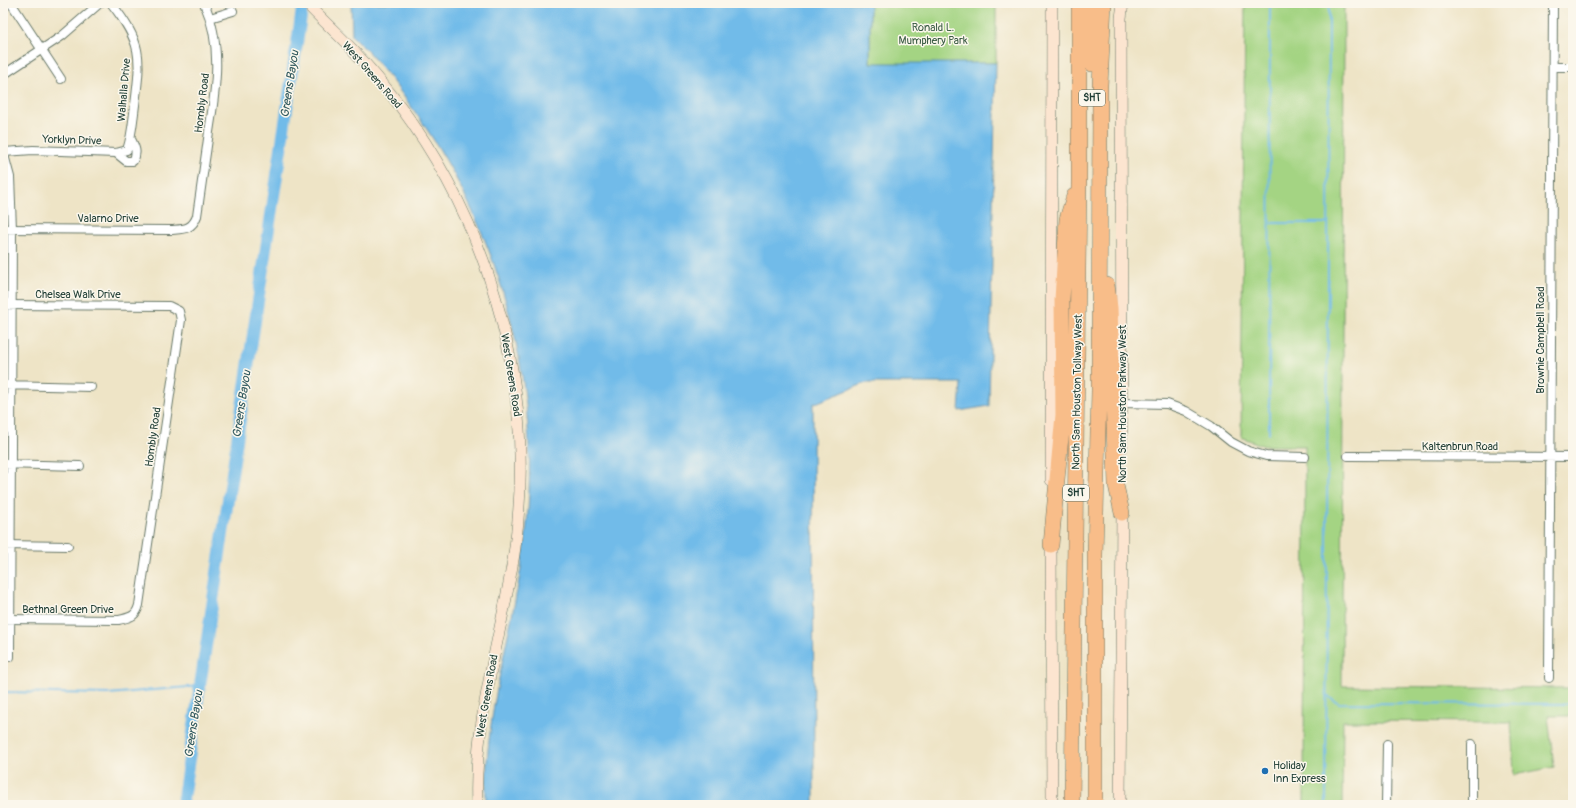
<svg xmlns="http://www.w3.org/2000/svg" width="1576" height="808" font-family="Pangolin,sans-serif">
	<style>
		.green { fill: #a4d483; stroke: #62885c }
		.water { fill: #71bbe9; stroke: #487c8e }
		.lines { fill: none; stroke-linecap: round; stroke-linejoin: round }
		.stream { stroke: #71bbe9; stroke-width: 2 }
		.river { stroke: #71bbe9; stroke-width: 12 }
		.minor-casing { stroke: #677767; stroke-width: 10 }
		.secondary-casing { stroke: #677767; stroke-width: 12 }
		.motorway-casing { stroke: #677767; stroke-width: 16 }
		.minor { stroke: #fff; stroke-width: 8 }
		.secondary { stroke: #fce5d0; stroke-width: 11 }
		.motorway { stroke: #f8bd89; stroke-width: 15 }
		.poi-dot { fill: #1f6fb2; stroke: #fbf7ec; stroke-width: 1.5 }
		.labels { text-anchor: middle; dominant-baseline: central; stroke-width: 3; stroke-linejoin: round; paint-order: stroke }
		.shield { fill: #fbf7ec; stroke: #61756b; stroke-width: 1 }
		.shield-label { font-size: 10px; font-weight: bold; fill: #1f3d34 }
		.park-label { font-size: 11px; fill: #3a5b44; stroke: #fbf7ec }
		.street-label { font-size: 11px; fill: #1f3d34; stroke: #fbf7ec }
		.poi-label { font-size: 11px; fill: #1f3d34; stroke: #fbf7ec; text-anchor: start }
		.water-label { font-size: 12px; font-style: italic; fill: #345c61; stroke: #fbf7ec }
	</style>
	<rect width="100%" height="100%" fill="#fbf7ec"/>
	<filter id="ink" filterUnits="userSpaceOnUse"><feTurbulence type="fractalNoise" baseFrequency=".025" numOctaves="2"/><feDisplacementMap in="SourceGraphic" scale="8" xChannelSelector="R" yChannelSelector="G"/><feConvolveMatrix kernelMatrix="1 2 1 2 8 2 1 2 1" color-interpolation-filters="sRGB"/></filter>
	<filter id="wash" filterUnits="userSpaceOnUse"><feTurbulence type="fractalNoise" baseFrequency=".012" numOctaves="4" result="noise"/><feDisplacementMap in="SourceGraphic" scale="16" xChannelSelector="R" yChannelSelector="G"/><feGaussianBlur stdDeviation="0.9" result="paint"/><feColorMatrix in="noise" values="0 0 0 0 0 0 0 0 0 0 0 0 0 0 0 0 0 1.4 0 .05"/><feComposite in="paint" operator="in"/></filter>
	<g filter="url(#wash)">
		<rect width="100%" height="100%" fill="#eee4c6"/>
		<!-- green -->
		<path class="green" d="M 870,3 L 996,3 L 996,63 L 870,64 Z
			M 1245,3 L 1344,3 L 1342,686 L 1573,688 L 1573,716 L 1548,716 L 1554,767 L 1514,775 L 1511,722 L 1343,721 L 1342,805 L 1304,805 L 1305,446 L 1264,446 L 1241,437 Z"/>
		<!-- water -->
		<path class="water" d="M 351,3 L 870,3 L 870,63 L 996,63 L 989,406 L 959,411 L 961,383 L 866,383 L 813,404 L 814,805 L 486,805 C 483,718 512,634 524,549 C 545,396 504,237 415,112 C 396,85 376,58 352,36 Z"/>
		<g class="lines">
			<!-- stream -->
			<path class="stream" d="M 1270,223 L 1328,223
				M 1269,434 L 1270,3
				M 3,692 L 108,694 L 200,686
				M 1327,696 L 1339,703 L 1573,704
				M 1326,805 L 1329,3"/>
			<!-- river -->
			<path class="river" d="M 182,805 L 303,3"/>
		</g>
	</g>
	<g filter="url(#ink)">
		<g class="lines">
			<defs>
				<path id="minor" d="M 11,3 L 61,79
					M 210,18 L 233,11
					M 1553,67 L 1573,67
					M 3,75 L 62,36 L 100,3
					M 3,151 L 10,177 L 12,229 L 10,657
					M 4,152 L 33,150 L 116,153 L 127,150 C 132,136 133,120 135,105 C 141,56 143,44 111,3
					M 116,153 L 126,161 L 133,161 C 138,153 135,147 131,139
					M 3,229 L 171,230 C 183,229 192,230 197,216 C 201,188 205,160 209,132 C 216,88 223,45 204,3
					M 3,305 L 169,306 L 179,311 L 181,320 L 139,605 C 136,617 130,617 119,620 L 3,619
					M 3,385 L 91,387
					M 1122,403 L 1167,404 L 1186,411 L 1211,426 L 1231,442 L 1248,451 L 1266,456 L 1305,457
					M 1348,456 L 1573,457
					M 3,464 L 80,466
					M 3,545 L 68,546
					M 1549,678 L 1553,3
					M 1386,805 L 1387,744
					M 1472,805 L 1472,744"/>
				<path id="secondary" d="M 306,3 C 321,19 337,33 352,49 C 369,67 385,86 400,106 C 493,231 536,391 515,547 C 503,633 473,717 477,805
					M 1122,448 L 1121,18 L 1123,3
					M 1051,480 L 1052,3
					M 1051,538 L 1052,805
					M 1120,805 L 1122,506"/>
				<path id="motorway" d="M 1092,64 L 1092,3
					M 1107,285 L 1110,308 L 1116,485 L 1122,513
					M 1051,545 L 1063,415 L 1062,300 L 1067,219 L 1074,196
					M 1072,805 L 1079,180 L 1079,3
					M 1095,805 L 1095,555 L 1099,390 L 1100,85 L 1104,3"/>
			</defs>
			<!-- minor casing -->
			<use href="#minor" class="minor-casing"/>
			<!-- secondary casing -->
			<use href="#secondary" class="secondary-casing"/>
			<!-- motorway casing -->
			<use href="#motorway" class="motorway-casing"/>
			<!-- minor -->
			<use href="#minor" class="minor"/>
			<!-- secondary -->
			<use href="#secondary" class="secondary"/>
			<!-- motorway -->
			<use href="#motorway" class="motorway"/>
		</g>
	</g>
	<!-- markers -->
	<circle class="poi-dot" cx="1265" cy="771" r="4"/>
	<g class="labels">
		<!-- shield labels -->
		<g class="shield">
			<rect x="1079" y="90" width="26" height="16" rx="3"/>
			<rect x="1063" y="485" width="26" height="16" rx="3"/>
		</g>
		<g class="shield-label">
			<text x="1092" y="98">SHT</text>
			<text x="1076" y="493">SHT</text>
		</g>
		<!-- park labels -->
		<g class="park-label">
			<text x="933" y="27">Ronald L.<tspan x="933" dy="13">Mumphery Park</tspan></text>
		</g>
		<!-- street labels -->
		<g class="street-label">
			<text transform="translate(372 75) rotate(49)">West Greens Road</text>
			<text transform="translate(124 90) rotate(-85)">Walhalla Drive</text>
			<text transform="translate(202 103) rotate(-83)">Hombly Road</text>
			<text transform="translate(72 140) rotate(2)">Yorklyn Drive</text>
			<text x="108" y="218">Valarno Drive</text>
			<text x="78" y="294">Chelsea Walk Drive</text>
			<text transform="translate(1540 340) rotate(-90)">Brownie Campbell Road</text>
			<text transform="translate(511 375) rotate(81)">West Greens Road</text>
			<text transform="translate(1077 392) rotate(-89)">North Sam Houston Tollway West</text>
			<text transform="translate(1122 404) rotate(-90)">North Sam Houston Parkway West</text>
			<text transform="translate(153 437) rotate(-82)">Hombly Road</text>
			<text x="1460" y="446">Kaltenbrun Road</text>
			<text x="68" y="609">Bethnal Green Drive</text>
			<text transform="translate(487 696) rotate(-80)">West Greens Road</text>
		</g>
		<!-- poi labels -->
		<g class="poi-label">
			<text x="1273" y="765">Holiday<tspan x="1273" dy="13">Inn Express</tspan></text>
		</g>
		<!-- water labels -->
		<g class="water-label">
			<text transform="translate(290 84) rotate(-81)">Greens Bayou</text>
			<text transform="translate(242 404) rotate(-81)">Greens Bayou</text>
			<text transform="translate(194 724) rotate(-81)">Greens Bayou</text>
		</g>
	</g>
	<!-- margin -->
	<rect width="1576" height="808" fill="none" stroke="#fbf7ec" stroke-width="16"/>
</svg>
